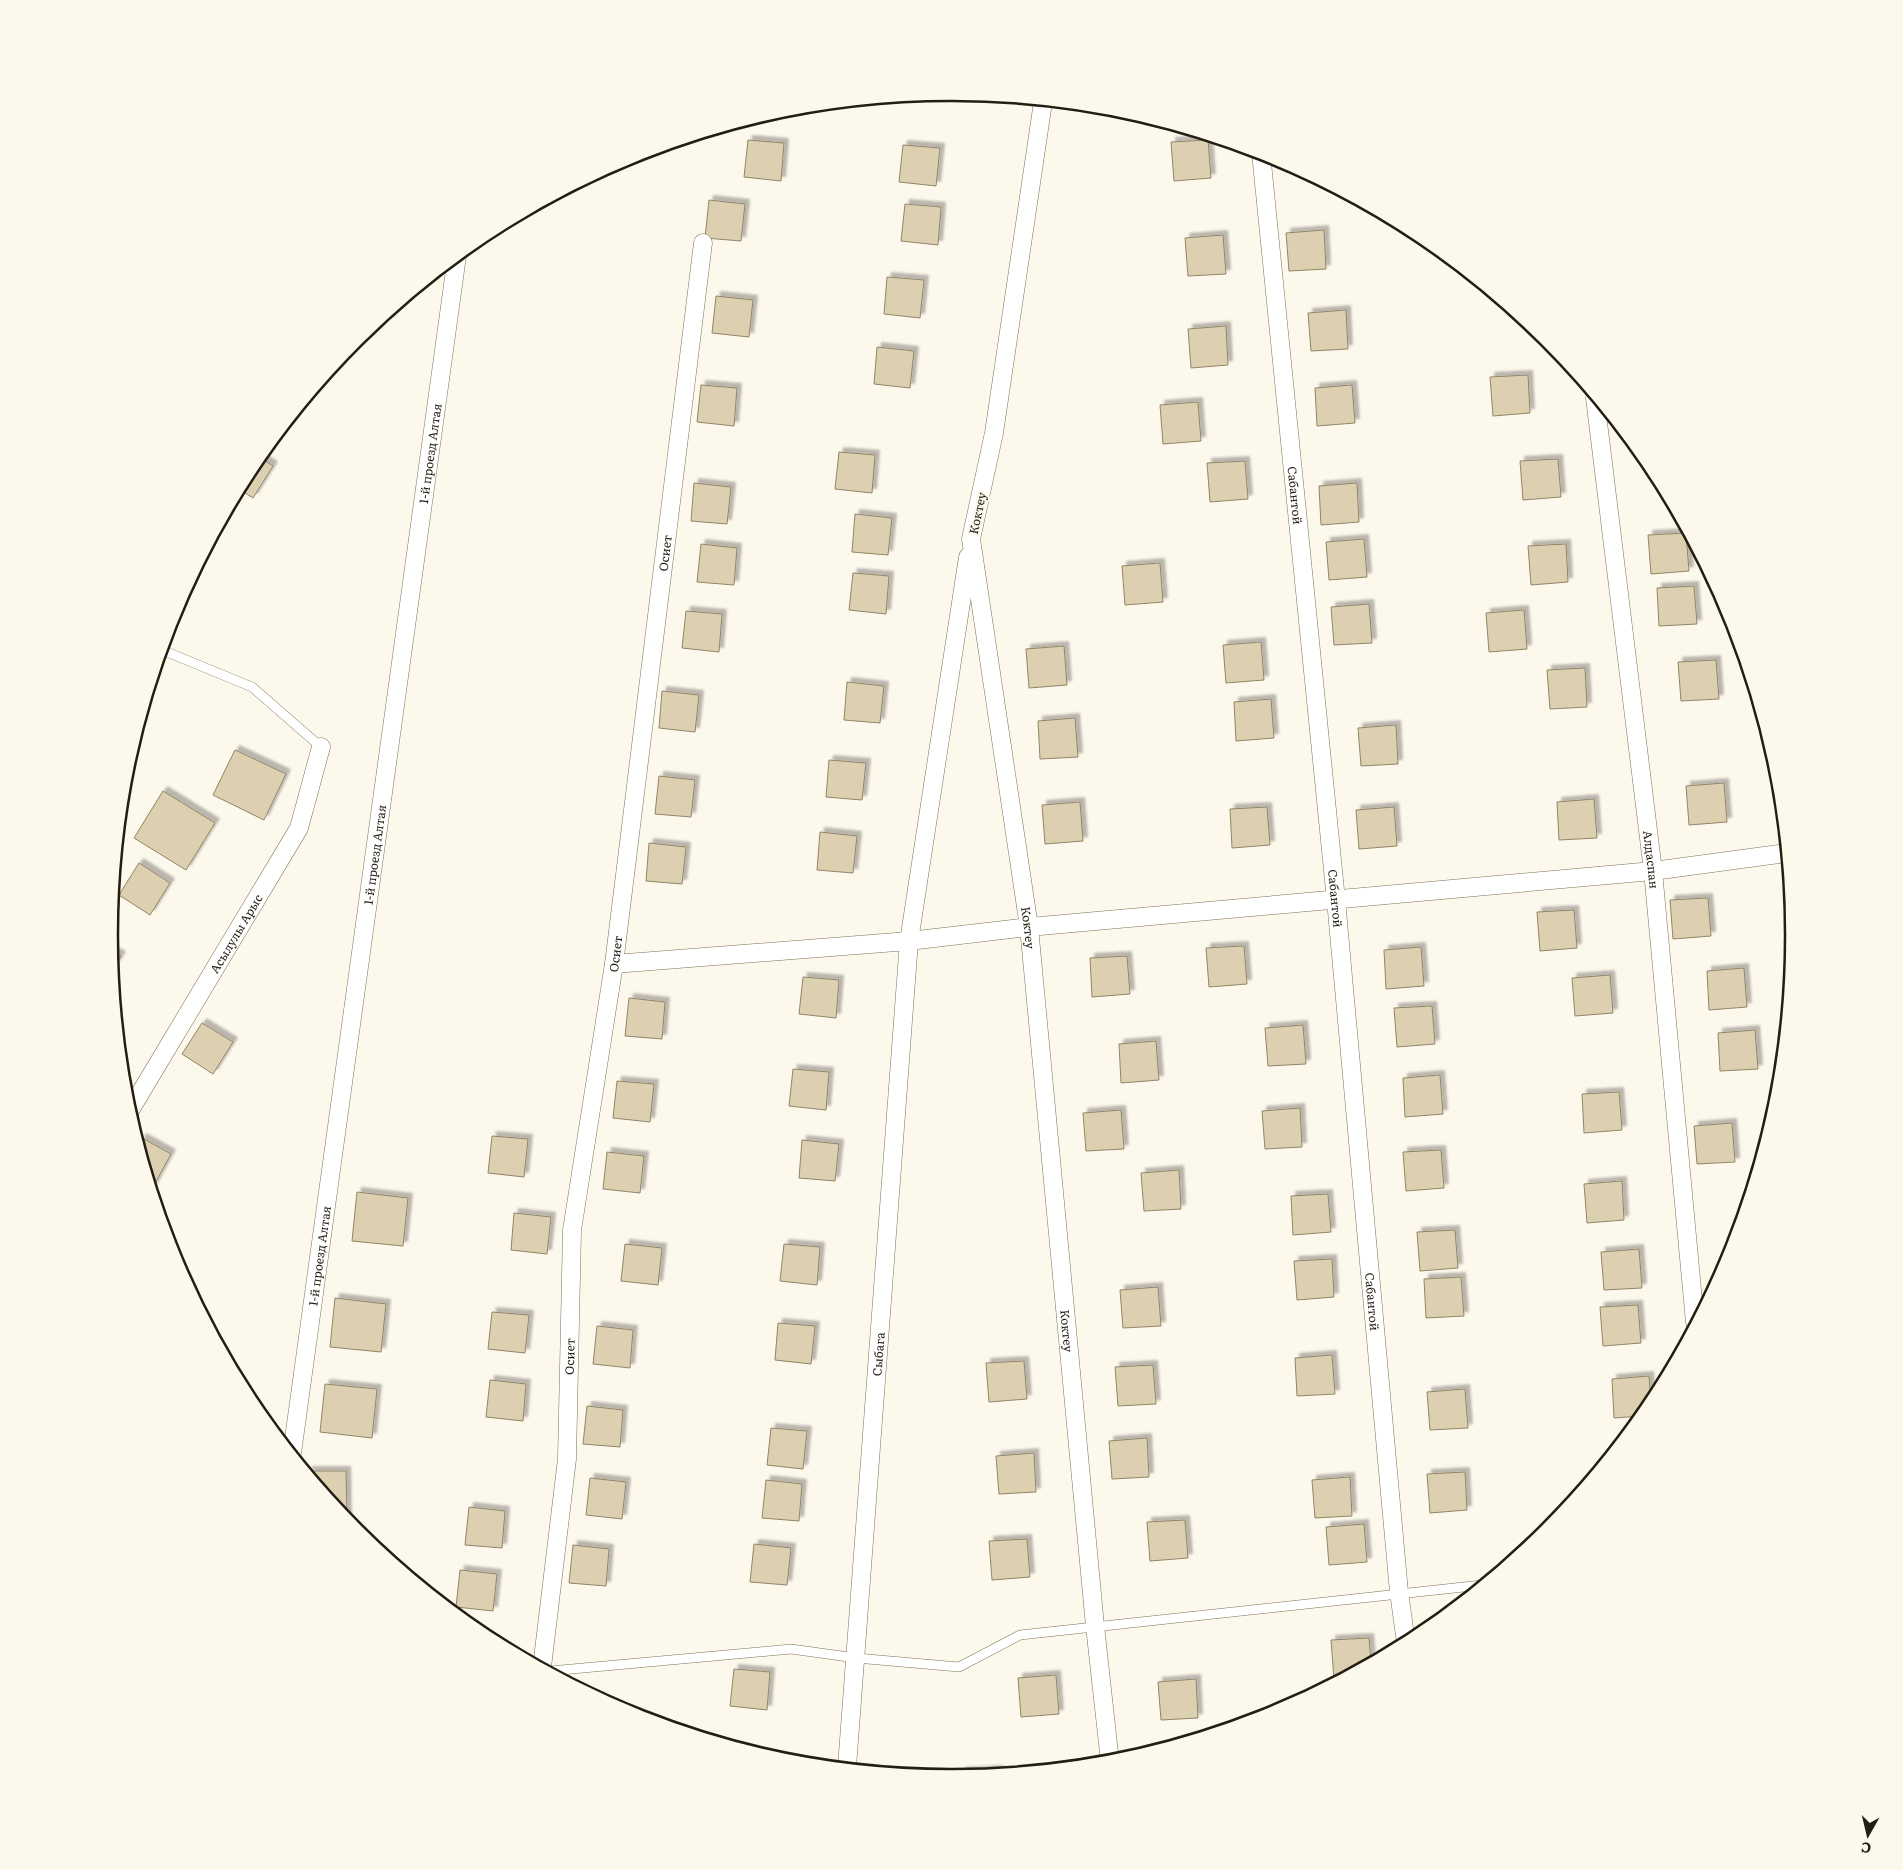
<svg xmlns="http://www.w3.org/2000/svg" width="1903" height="1870" font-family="Literata,serif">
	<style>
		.building { fill: #dcd0b1; stroke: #908568; filter: url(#shadow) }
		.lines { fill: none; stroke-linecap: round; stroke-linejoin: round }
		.lane-casing { stroke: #7d7256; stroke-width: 10 }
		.street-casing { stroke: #7d7256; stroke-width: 19 }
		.lane { stroke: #fff; stroke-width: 9 }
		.street { stroke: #fff; stroke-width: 18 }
		.labels { text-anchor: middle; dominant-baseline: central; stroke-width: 4.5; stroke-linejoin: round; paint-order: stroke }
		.street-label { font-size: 12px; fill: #221e12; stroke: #fdf8ec }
		.rim { fill: none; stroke: #221e12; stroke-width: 2.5 }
	</style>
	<defs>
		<filter id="shadow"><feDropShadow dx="4.5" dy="-4.5" stdDeviation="1" flood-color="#0004"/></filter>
	</defs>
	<rect width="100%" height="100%" fill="#fdf8ec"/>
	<!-- building -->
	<path class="building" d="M 748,140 L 784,143 L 781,181 L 744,177 Z
		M 1208,140 L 1211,178 L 1174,181 L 1171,142 Z
		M 903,145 L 940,148 L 936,186 L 899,182 Z
		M 709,200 L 745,204 L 741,241 L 705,238 Z
		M 905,204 L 941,207 L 938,245 L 901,241 Z
		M 1324,230 L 1326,269 L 1289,271 L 1286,233 Z
		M 1223,235 L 1226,274 L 1188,276 L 1185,238 Z
		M 887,277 L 924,280 L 920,318 L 884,314 Z
		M 716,296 L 753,300 L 749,337 L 712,333 Z
		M 1346,310 L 1348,349 L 1311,351 L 1308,313 Z
		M 1226,326 L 1228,365 L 1191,368 L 1188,329 Z
		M 877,347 L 914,351 L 910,388 L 874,384 Z
		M 1528,375 L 1530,413 L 1493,416 L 1490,377 Z
		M 701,385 L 737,388 L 734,426 L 697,422 Z
		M 1352,385 L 1355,423 L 1317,426 L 1315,388 Z
		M 1198,402 L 1201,441 L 1163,444 L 1160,405 Z
		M 839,452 L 875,455 L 872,493 L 835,489 Z
		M 259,457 L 273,466 L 253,498 L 239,489 L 251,467 Z
		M 1558,459 L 1561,497 L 1523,500 L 1520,461 Z
		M 1245,461 L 1248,499 L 1210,502 L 1207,463 Z
		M 694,483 L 731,487 L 727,524 L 691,521 Z
		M 1357,483 L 1359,522 L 1321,525 L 1319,486 Z
		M 855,514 L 892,518 L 888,555 L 852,552 Z
		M 1686,533 L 1689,571 L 1651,574 L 1648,535 Z
		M 1364,539 L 1367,577 L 1329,580 L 1326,542 Z
		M 701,544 L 737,548 L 734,585 L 697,582 Z
		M 1566,544 L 1568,582 L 1531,585 L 1528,546 Z
		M 1160,563 L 1163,602 L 1125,605 L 1122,566 Z
		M 853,573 L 889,576 L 886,614 L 849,610 Z
		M 1694,586 L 1697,624 L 1659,626 L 1657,588 Z
		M 1369,604 L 1372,643 L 1334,645 L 1331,607 Z
		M 1524,610 L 1527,649 L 1489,652 L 1486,613 Z
		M 686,611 L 722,614 L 719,652 L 682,648 Z
		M 1261,642 L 1264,680 L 1226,683 L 1223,645 Z
		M 1064,646 L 1067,685 L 1029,688 L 1026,649 Z
		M 1716,660 L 1719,699 L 1681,701 L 1678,662 Z
		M 1585,668 L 1587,707 L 1550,709 L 1547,670 Z
		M 847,682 L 884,686 L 880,723 L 844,720 Z
		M 662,691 L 699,695 L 695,732 L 659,728 Z
		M 1271,699 L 1274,738 L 1236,741 L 1234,702 Z
		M 1075,718 L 1078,757 L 1040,759 L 1038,721 Z
		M 1396,725 L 1398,764 L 1361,766 L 1358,728 Z
		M 235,750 L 286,774 L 264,820 L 213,795 Z
		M 829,760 L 866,763 L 862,800 L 826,797 Z
		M 659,776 L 695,780 L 691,817 L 655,814 Z
		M 1724,783 L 1727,822 L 1689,825 L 1686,786 Z
		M 163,791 L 215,823 L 186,870 L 134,838 Z
		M 1594,799 L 1597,838 L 1559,840 L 1557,802 Z
		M 1080,802 L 1083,841 L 1045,844 L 1042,805 Z
		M 1267,807 L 1270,845 L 1232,848 L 1230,809 Z
		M 1394,807 L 1397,846 L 1359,849 L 1356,810 Z
		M 820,832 L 857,836 L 853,873 L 817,870 Z
		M 649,843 L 686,847 L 682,884 L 646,881 Z
		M 139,863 L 170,883 L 150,915 L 119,895 Z
		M 1708,898 L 1711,936 L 1673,939 L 1670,900 Z
		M 1574,910 L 1577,948 L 1540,951 L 1537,912 Z
		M 1244,946 L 1247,984 L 1209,987 L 1206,948 Z
		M 1421,947 L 1424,986 L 1386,989 L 1384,950 Z
		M 110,950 L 121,956 L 112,970 Z
		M 1127,956 L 1130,994 L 1092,997 L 1090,958 Z
		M 1744,968 L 1747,1007 L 1709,1010 L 1707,971 Z
		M 1610,975 L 1613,1013 L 1575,1016 L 1572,978 Z
		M 803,977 L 839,980 L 836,1018 L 799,1014 Z
		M 629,998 L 665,1002 L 662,1039 L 625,1036 Z
		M 1432,1006 L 1435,1044 L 1397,1047 L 1394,1008 Z
		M 202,1023 L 233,1042 L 213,1074 L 182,1054 Z
		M 1303,1025 L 1306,1064 L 1268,1066 L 1265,1028 Z
		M 1755,1030 L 1758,1069 L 1720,1071 L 1718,1033 Z
		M 1156,1041 L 1159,1080 L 1121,1083 L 1119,1044 Z
		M 793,1069 L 829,1072 L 826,1110 L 789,1106 Z
		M 1440,1075 L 1443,1114 L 1405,1117 L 1403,1078 Z
		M 617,1081 L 654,1084 L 650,1122 L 613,1118 Z
		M 1619,1092 L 1622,1130 L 1584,1133 L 1582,1094 Z
		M 1300,1108 L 1302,1147 L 1265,1149 L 1262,1111 Z
		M 1121,1110 L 1124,1149 L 1086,1151 L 1083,1113 Z
		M 1732,1123 L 1735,1162 L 1697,1164 L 1694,1126 Z
		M 492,1136 L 528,1139 L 524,1177 L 488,1173 Z
		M 142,1138 L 171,1154 L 152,1189 L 139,1144 Z
		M 802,1140 L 839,1144 L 835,1181 L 799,1178 Z
		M 1441,1150 L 1444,1188 L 1406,1191 L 1403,1152 Z
		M 607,1152 L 644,1156 L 640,1193 L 603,1189 Z
		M 1179,1170 L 1181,1209 L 1144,1211 L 1141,1173 Z
		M 1622,1181 L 1624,1220 L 1587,1223 L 1584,1184 Z
		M 357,1192 L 408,1198 L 403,1246 L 352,1241 Z
		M 1328,1194 L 1331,1232 L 1293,1235 L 1291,1196 Z
		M 514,1213 L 551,1217 L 547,1254 L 511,1250 Z
		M 1455,1230 L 1458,1268 L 1420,1271 L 1417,1232 Z
		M 625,1244 L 662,1248 L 658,1285 L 621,1281 Z
		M 784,1244 L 820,1247 L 817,1285 L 780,1281 Z
		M 1639,1249 L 1642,1288 L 1604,1290 L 1601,1252 Z
		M 1332,1259 L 1334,1297 L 1297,1300 L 1294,1261 Z
		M 1461,1277 L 1464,1316 L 1426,1318 L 1424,1279 Z
		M 1158,1287 L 1161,1326 L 1123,1328 L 1120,1290 Z
		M 335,1298 L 386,1304 L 381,1352 L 330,1347 Z
		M 1638,1305 L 1641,1343 L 1603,1346 L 1600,1307 Z
		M 492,1312 L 529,1315 L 525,1353 L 488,1349 Z
		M 778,1323 L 815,1326 L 811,1364 L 775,1360 Z
		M 597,1326 L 633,1330 L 630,1368 L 593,1364 Z
		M 1332,1355 L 1335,1394 L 1297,1396 L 1295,1358 Z
		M 1024,1361 L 1027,1399 L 989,1402 L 986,1363 Z
		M 1153,1365 L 1156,1404 L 1118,1406 L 1115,1367 Z
		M 1649,1376 L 1651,1404 L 1642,1416 L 1614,1418 L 1612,1379 Z
		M 490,1380 L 526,1384 L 523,1421 L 486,1417 Z
		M 325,1384 L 377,1389 L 372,1438 L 320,1432 Z
		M 1465,1389 L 1468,1428 L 1430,1430 L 1427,1392 Z
		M 587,1406 L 623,1410 L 620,1447 L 583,1444 Z
		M 771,1428 L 807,1431 L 803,1469 L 767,1465 Z
		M 1147,1438 L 1149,1477 L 1112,1479 L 1109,1441 Z
		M 1034,1453 L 1036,1492 L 999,1494 L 996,1456 Z
		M 307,1471 L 346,1471 L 347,1518 L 345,1518 Z
		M 1465,1472 L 1467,1510 L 1430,1513 L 1427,1474 Z
		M 1350,1477 L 1352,1516 L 1315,1518 L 1312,1480 Z
		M 590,1478 L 626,1482 L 622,1519 L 586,1515 Z
		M 766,1480 L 802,1484 L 799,1521 L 762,1518 Z
		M 469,1507 L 505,1511 L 502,1548 L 465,1545 Z
		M 1185,1520 L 1188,1558 L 1150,1561 L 1147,1522 Z
		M 1364,1524 L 1367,1562 L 1329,1565 L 1326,1527 Z
		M 1027,1539 L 1030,1577 L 992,1580 L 989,1541 Z
		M 754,1544 L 791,1548 L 787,1585 L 750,1582 Z
		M 573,1545 L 609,1549 L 606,1586 L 569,1583 Z
		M 460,1570 L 497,1574 L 493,1611 L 456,1607 Z
		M 1369,1638 L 1371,1662 L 1339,1679 L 1334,1679 L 1331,1640 Z
		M 734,1669 L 770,1672 L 767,1710 L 730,1706 Z
		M 1056,1675 L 1059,1714 L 1021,1717 L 1018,1678 Z
		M 1196,1679 L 1198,1718 L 1161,1720 L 1158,1682 Z
		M 999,1770 L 999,1773 L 962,1776 L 961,1772 Z"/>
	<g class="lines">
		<defs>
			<path id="lane" d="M 162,650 L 252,687 L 321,747
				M 550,1671 L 791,1649 L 856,1658 L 959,1667 L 1020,1635 L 1482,1585"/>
			<g id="street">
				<path id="s1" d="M 1043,102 L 994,433 L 971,539 L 1029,927 L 1095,1626 L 1110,1762"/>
				<path id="s2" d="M 1261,153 L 1336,900 L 1399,1592 L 1406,1643"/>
				<path id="s3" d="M 1595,398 L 1653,871 L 1695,1322"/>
				<path d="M 614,964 L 909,941 L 1029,927 L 1653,871 L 1786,853"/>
				<path id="s4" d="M 129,1112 L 299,828 L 321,747"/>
				<path id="s5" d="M 292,1453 L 457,256"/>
				<path id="s6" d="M 542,1667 L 567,1459 L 572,1230 L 614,964 L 703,243"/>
				<path id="s7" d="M 847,1767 L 909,941 L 968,557"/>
			</g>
		</defs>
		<!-- lane casing -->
		<use href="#lane" class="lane-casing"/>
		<!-- street casing -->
		<use href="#street" class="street-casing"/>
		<!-- lane -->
		<use href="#lane" class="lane"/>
		<!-- street -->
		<use href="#street" class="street"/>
	</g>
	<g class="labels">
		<!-- street labels -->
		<g class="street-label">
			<text stroke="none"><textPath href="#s5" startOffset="1009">1-й проезд Алтая</textPath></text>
			<text stroke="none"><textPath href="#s2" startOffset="344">Сабантой</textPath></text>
			<text transform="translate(977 513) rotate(-78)">Коктеу</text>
			<text stroke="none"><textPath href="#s6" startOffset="1122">Осиет</textPath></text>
			<text stroke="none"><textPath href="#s5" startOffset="604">1-й проезд Алтая</textPath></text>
			<text stroke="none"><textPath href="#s3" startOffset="465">Алдаспан</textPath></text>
			<text stroke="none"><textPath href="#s2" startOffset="749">Сабантой</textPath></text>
			<text stroke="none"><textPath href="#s1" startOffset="836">Коктеу</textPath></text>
			<text stroke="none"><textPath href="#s4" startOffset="208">Асылулы Арыс</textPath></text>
			<text stroke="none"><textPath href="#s6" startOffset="718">Осиет</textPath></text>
			<text stroke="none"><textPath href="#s5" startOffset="199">1-й проезд Алтая</textPath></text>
			<text stroke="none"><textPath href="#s2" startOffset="1154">Сабантой</textPath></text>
			<text stroke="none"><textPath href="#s1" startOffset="1241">Коктеу</textPath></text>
			<text stroke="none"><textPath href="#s7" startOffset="414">Сыбага</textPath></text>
			<text stroke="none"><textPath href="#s6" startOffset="312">Осиет</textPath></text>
		</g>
	</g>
	<!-- crop -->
	<path d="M0 0H1903V1870H0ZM951 101H952A833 833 0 0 1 1785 934V936A833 833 0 0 1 952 1769H951A833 833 0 0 1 118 936V934A833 833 0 0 1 951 101Z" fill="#fdf8ec" fill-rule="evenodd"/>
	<path class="rim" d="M951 101H952A833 833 0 0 1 1785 934V936A833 833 0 0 1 952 1769H951A833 833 0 0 1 118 936V934A833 833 0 0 1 951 101Z"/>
	<!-- north arrow -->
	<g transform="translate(1868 1835) rotate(188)" stroke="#fdf8ec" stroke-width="4" paint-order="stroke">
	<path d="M0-4L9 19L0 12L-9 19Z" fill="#221e12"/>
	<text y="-8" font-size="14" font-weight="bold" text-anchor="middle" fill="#221e12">С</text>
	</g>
</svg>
